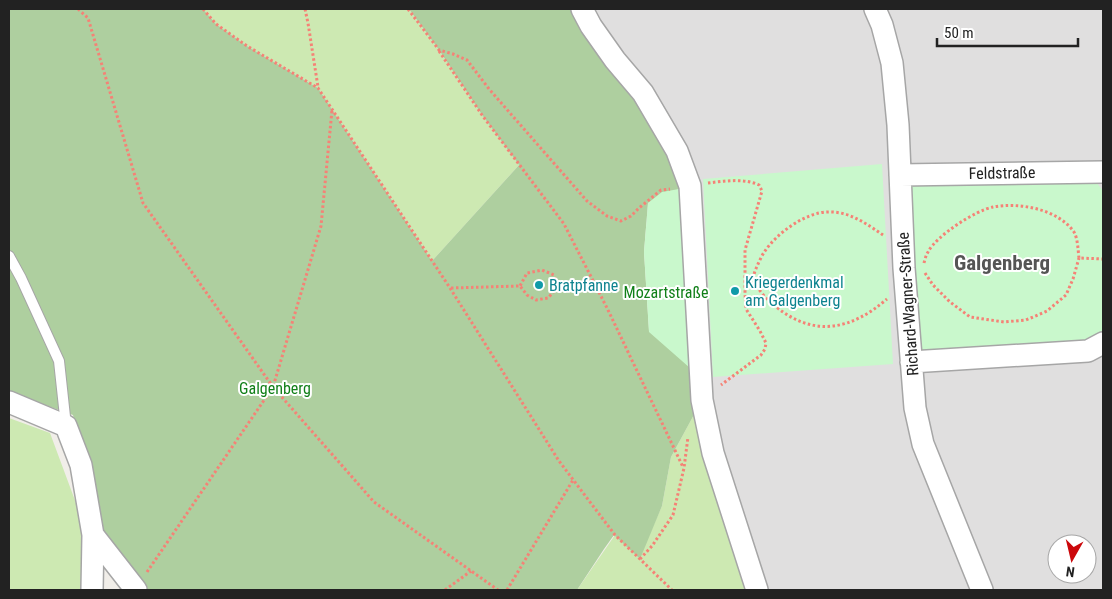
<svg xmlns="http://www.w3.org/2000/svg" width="1112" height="599" font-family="'Roboto Condensed',sans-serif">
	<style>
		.residential { fill: #e0dfdf; fill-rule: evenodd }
		.grass { fill: #cde9b2 }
		.forest { fill: #aecf9f; fill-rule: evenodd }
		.park { fill: #c9f8cc }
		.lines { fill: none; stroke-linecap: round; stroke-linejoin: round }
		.service-casing { stroke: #a6a6a6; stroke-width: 12 }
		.minor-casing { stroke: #a6a6a6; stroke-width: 24 }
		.path { stroke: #f58276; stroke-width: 3; stroke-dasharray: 2.5 2.5; stroke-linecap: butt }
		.service { stroke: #fff; stroke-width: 10 }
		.minor { stroke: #fff; stroke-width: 21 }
		.culture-dot { fill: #0f9aa8; stroke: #fff; stroke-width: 2 }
		.labels { text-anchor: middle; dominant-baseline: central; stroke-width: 4; stroke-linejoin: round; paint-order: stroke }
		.street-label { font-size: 16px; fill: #222; stroke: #fff }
		.culture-label { font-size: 16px; fill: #0d838f; stroke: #fff; text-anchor: start }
		.park-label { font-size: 16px; fill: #107f18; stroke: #fff }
		.district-label { font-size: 21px; font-weight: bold; fill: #555; stroke: #fff }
	</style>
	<rect width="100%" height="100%" fill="#f1eee9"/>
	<!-- residential -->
	<path class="residential" d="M 582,9 L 1103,9 L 1103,590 L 757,590 ZM 1057,544 L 1087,544 L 1087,574 L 1057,574 Z"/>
	<!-- grass -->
	<path class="grass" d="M 203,9 L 409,9 L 439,50 L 482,115 L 519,165 L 432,261 L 318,88 L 247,46 L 216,24 Z
		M 702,400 L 757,590 L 577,590 L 615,535 L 639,558 L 662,506 L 671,457 Z
		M 9,418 L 50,433 L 83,522 L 81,590 L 9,590 Z"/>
	<!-- forest -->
	<path class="forest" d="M 9,9 L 203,9 L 216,24 L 247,46 L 318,88 L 432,261 L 519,165 L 482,115 L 439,50 L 409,9 L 582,9 L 677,151 L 702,400 L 671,457 L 662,506 L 640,559 L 614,535 L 604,549 L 577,590 L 136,590 L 100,530 L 73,415 L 9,392 ZM 679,189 L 679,190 L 690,367 L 649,331 L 644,252 L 648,203 Z"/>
	<!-- park -->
	<path class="park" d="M 882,164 L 893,364 L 713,377 L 703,179 Z
		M 1085,176 L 1097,183 L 1103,191 L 1103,330 L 1082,344 L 924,351 L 915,343 L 906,193 L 912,184 Z
		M 679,189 L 690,368 L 649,332 L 644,252 L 648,203 L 662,192 Z"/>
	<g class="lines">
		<defs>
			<path id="service" d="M 9,256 L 21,278 L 59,361 L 66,426"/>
			<path id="minor" d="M 582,9 L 591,26 L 615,60 L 643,93 L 677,151 L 690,186 L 702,400 L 713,453 L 757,590
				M 875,9 L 882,25 L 892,63 L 898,125 L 904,268 L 915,408 L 923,444 L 982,590
				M 900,175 L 1103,172
				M 911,362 L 1088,351 L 1103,343
				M 9,402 L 66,426 L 81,465 L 93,535 L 92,590
				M 93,535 L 136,590"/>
		</defs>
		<!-- service casing -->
		<use href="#service" class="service-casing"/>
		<!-- minor casing -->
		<use href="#minor" class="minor-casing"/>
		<!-- path -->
		<path class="path" d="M 78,9 L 88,18 L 143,203 L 273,387 L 374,502 L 498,590
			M 203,9 L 216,24 L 247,46 L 318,88 L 450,288 L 559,461 L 615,535 L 672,590
			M 305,9 L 308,23 L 318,87
			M 408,9 L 439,50 L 453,54 L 467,60 L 489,89 L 587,201 L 607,216 L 621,221 L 631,216 L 639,208 L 661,190 L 670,189
			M 439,51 L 482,115 L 564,224 L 607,308 L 683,467
			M 708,183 C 725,181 744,178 759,185 L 762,191 L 745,250 L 745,294 L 746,309 L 760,331 L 766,343 L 765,349 L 761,355 L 721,385
			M 883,235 C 867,224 849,211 828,212 C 806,212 777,233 765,251 C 762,255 760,260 758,264 C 756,269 753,274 754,279 C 755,287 768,301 775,306 C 814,338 851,330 887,299
			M 924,263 C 925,259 926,255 928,252 C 936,236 976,210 993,207 C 1019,202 1058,209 1074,232 C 1078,239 1078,251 1079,258 L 1103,259
			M 925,273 L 933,285 L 950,302 L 970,317 L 1004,322 L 1026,320 L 1047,311 L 1066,295 L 1073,279 L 1079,258
			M 451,288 L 520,286 L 527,295 L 536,300 L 548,298 L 557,288 L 554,275 L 542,270 L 527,273 L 520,286
			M 640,559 L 652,546 L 673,515 L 684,468 L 688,437
			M 147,572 L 273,387 L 321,226 L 332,110
			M 445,590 L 471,571
			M 507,590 L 573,480"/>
		<!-- service -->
		<use href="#service" class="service"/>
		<!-- minor -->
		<use href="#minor" class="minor"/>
	</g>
	<!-- markers -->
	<g class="culture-dot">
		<circle cx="539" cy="285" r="5"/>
		<circle cx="735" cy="291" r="5"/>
	</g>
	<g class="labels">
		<!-- street labels -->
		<g class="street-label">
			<text transform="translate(1002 173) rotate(-1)">Feldstraße</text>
			<text transform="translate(908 304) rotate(-94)">Richard-Wagner-Straße</text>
		</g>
		<!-- culture labels -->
		<g class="culture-label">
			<text x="745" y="282">Kriegerdenkmal<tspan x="745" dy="18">am Galgenberg</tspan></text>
			<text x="549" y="285">Bratpfanne</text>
		</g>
		<!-- park labels -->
		<g class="park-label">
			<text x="666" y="292">Mozartstraße</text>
			<text x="275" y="388">Galgenberg</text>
		</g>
		<!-- district labels -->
		<g class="district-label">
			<text x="1002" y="263">Galgenberg</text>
		</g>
	</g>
	<!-- border -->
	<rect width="1112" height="599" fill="none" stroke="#222222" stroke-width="20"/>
	<!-- north arrow -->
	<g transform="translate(1072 559) rotate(188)"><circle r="24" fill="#ffffff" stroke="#a7a7a7"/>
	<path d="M0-4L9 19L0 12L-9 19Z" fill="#cb080b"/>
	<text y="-8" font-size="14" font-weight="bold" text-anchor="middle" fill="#222222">N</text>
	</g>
	<!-- scale -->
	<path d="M937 38v8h141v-8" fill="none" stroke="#222222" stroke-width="2.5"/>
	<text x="944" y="38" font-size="15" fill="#222222" stroke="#ffffff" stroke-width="4" paint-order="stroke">50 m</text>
</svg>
